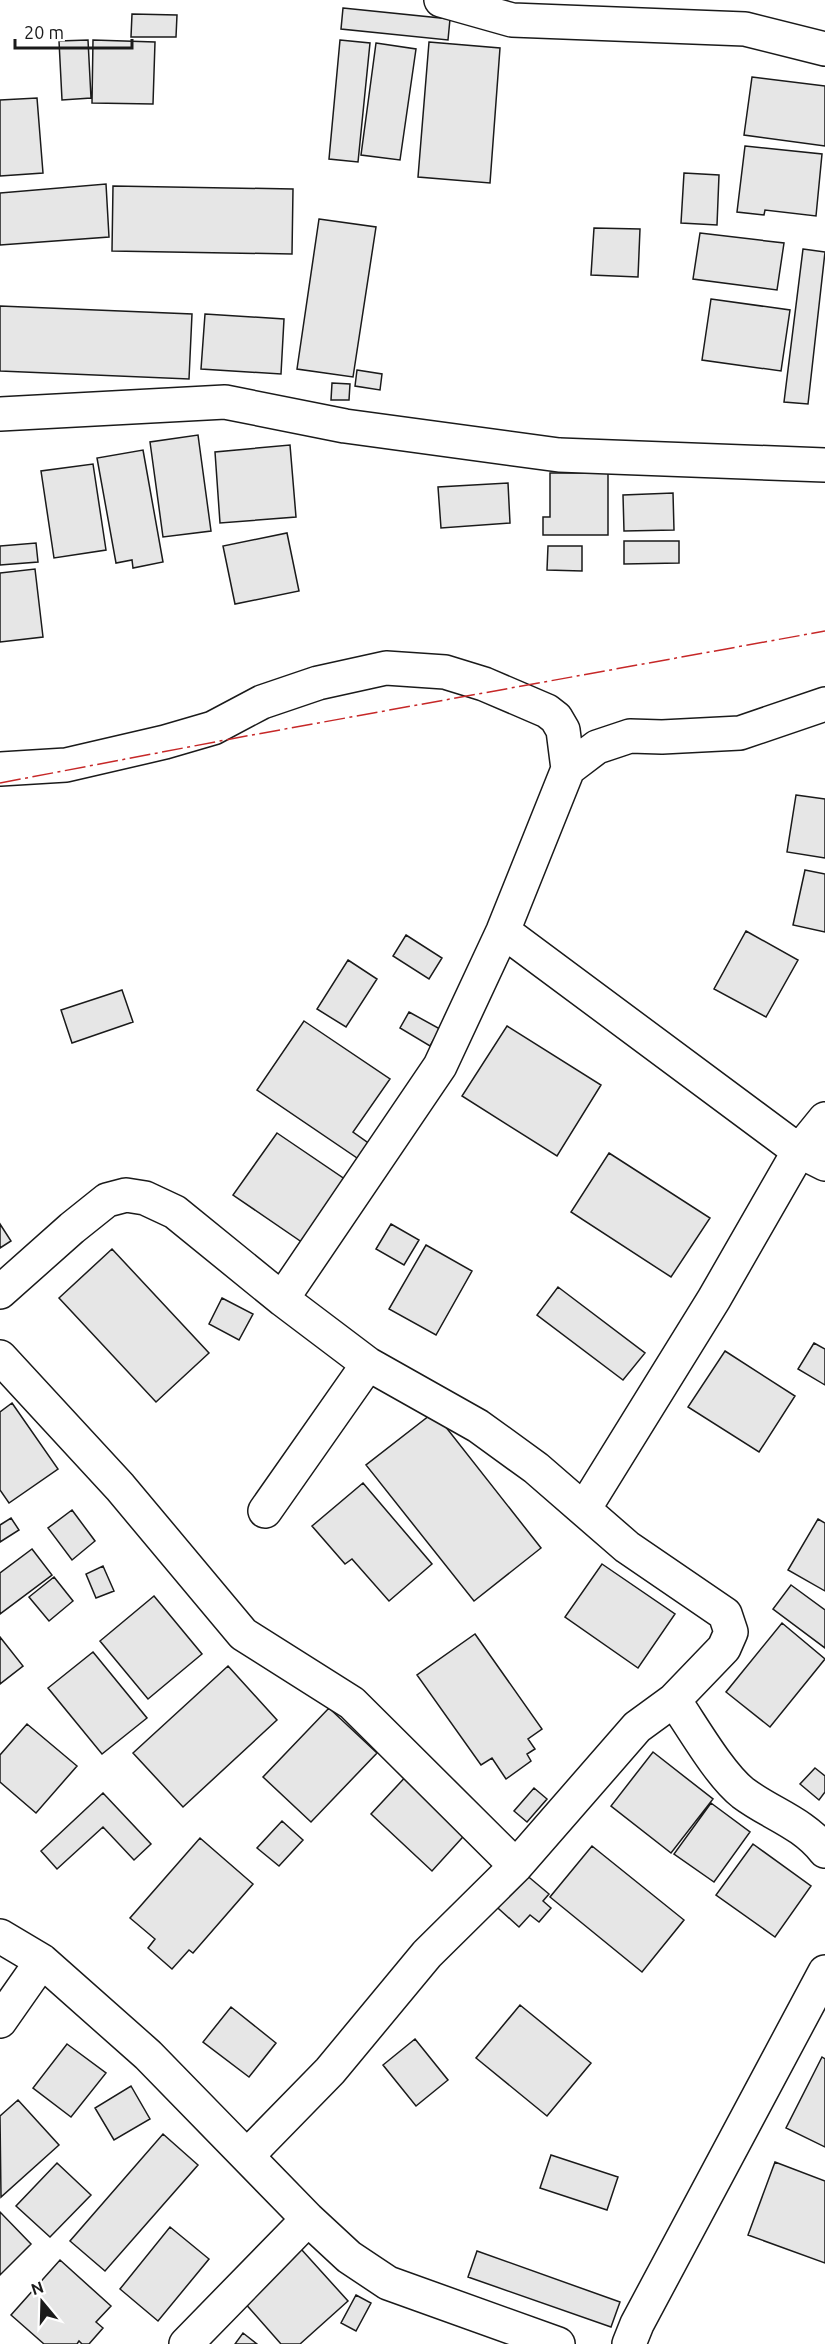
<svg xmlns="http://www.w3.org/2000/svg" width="825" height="2344" font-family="Ubuntu,sans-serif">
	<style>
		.building { fill: #e6e6e6; stroke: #1a1a1a; stroke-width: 1.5 }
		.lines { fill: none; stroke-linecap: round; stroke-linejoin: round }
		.street-casing { stroke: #1a1a1a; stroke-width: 36 }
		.street { stroke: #fff; stroke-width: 33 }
		.power { stroke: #c62828; stroke-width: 1.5; stroke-dasharray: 21 4.5 3 4.5; stroke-linecap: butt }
	</style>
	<rect width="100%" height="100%" fill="#fff"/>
	<!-- building -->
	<path class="building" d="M 343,8 L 450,19 L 448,40 L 341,29 Z
		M 132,14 L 177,15 L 176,37 L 131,37 Z
		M 88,40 L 91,98 L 62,100 L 59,41 Z
		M 93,40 L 155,42 L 153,104 L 92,103 Z
		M 340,40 L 370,43 L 358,162 L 329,159 Z
		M 429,42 L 500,48 L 490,183 L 418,177 Z
		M 376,43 L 416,49 L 400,160 L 361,155 Z
		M 752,77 L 825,86 L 825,146 L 744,135 Z
		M 37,98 L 43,173 L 0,176 L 0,100 Z
		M 745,146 L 822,154 L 816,216 L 765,210 L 764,215 L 737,212 Z
		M 684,173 L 719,175 L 717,225 L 681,223 Z
		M 106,184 L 109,237 L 0,245 L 0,193 Z
		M 113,186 L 293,189 L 292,254 L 112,251 Z
		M 319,219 L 376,227 L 353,377 L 297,369 Z
		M 594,228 L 640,229 L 638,277 L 591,275 Z
		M 700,233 L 784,243 L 777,290 L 693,279 Z
		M 803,249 L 825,252 L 808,404 L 784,402 Z
		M 711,299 L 790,310 L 781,371 L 702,360 Z
		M 0,306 L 192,314 L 189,379 L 0,371 Z
		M 205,314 L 284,319 L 281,374 L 201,369 Z
		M 357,370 L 382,374 L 380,390 L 355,386 Z
		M 332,383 L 350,384 L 349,400 L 331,400 Z
		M 198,435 L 211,531 L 163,537 L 150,442 Z
		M 290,445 L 296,517 L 220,523 L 215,452 Z
		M 143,450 L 163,562 L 133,568 L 132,560 L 116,563 L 97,458 Z
		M 93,464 L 106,550 L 54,558 L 41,471 Z
		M 550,473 L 608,473 L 608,535 L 543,535 L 543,517 L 550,517 Z
		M 508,483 L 510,523 L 441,528 L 438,487 Z
		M 673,493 L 674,530 L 624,531 L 623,495 Z
		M 287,533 L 299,591 L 235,604 L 223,546 Z
		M 624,541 L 679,541 L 679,563 L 624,564 Z
		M 36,543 L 38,562 L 0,565 L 0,546 Z
		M 548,546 L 582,546 L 582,571 L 547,570 Z
		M 35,569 L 43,637 L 0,642 L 0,573 Z
		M 796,795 L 825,799 L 825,858 L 787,852 Z
		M 805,870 L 825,874 L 825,932 L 793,925 Z
		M 746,931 L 798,960 L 766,1017 L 714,989 Z
		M 406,935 L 442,958 L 429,979 L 393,956 Z
		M 348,960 L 377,979 L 346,1027 L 317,1009 Z
		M 122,990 L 133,1022 L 72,1043 L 61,1010 Z
		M 409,1012 L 440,1029 L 430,1046 L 400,1028 Z
		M 304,1021 L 390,1079 L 353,1132 L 374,1147 L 363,1162 L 257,1090 Z
		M 507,1026 L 601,1085 L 557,1156 L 462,1096 Z
		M 277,1133 L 352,1184 L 309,1247 L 233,1195 Z
		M 609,1153 L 710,1218 L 671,1277 L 571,1212 Z
		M 0,1224 L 11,1241 L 0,1248 Z
		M 391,1224 L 419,1240 L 404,1265 L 376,1249 Z
		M 426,1245 L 472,1271 L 436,1335 L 389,1309 Z
		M 112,1249 L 209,1353 L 156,1402 L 59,1298 Z
		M 558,1287 L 645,1353 L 623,1380 L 537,1315 Z
		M 222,1298 L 253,1314 L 239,1340 L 209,1324 Z
		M 814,1343 L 825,1349 L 825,1385 L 798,1369 Z
		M 725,1351 L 795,1396 L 759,1452 L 688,1407 Z
		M 12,1403 L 58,1469 L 9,1503 L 0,1490 L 0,1412 Z
		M 434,1412 L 541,1548 L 474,1601 L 366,1465 Z
		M 363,1483 L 432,1564 L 389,1601 L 352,1559 L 345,1564 L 312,1526 Z
		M 72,1510 L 95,1541 L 72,1560 L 48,1528 Z
		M 11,1518 L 19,1530 L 0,1542 L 0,1525 Z
		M 818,1519 L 825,1523 L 825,1591 L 788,1570 Z
		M 32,1549 L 52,1575 L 0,1614 L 0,1573 Z
		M 602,1564 L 675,1614 L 638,1668 L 565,1617 Z
		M 103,1566 L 114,1591 L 96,1598 L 86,1574 Z
		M 54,1577 L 73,1601 L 49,1621 L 29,1597 Z
		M 791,1585 L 825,1610 L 825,1648 L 773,1609 Z
		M 154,1596 L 202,1654 L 148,1699 L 100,1641 Z
		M 782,1623 L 825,1659 L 770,1727 L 726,1692 Z
		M 475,1634 L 542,1729 L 528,1739 L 535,1749 L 527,1754 L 531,1761 L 506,1779 L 492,1758 L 481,1765 L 417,1675 Z
		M 0,1637 L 23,1666 L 0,1684 Z
		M 93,1652 L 147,1718 L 102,1754 L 48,1688 Z
		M 228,1666 L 277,1720 L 183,1807 L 133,1753 Z
		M 329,1708 L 377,1753 L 311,1822 L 263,1777 Z
		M 27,1724 L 77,1766 L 36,1813 L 0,1782 L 0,1755 Z
		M 653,1752 L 713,1799 L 671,1853 L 611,1806 Z
		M 815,1768 L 825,1776 L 825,1792 L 819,1800 L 800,1784 Z
		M 410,1772 L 471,1828 L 432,1871 L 371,1814 Z
		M 534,1788 L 547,1799 L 527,1822 L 514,1811 Z
		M 103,1793 L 151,1844 L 134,1860 L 103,1827 L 57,1869 L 41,1851 Z
		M 711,1803 L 750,1832 L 714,1882 L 674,1854 Z
		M 282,1821 L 303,1840 L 279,1866 L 257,1848 Z
		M 200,1838 L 253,1884 L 193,1953 L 189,1950 L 172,1969 L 148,1948 L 155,1939 L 130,1918 Z
		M 753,1844 L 811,1886 L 775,1937 L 716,1895 Z
		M 592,1846 L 684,1920 L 642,1972 L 550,1897 Z
		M 518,1868 L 549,1894 L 543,1901 L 551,1908 L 539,1922 L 530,1915 L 519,1927 L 489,1900 Z
		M 520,2005 L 591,2063 L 547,2116 L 476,2058 Z
		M 231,2007 L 276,2043 L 249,2077 L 203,2042 Z
		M 415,2039 L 448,2080 L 416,2106 L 383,2065 Z
		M 67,2044 L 106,2073 L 71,2117 L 33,2088 Z
		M 822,2057 L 825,2059 L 825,2147 L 786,2128 Z
		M 131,2086 L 150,2119 L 114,2140 L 95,2108 Z
		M 18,2100 L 59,2145 L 1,2197 L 0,2116 Z
		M 163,2134 L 198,2165 L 105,2271 L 70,2241 Z
		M 551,2155 L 618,2177 L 607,2210 L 540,2188 Z
		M 775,2162 L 825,2181 L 825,2263 L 748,2235 Z
		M 57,2163 L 91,2195 L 50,2237 L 16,2206 Z
		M 0,2212 L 31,2244 L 0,2275 Z
		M 170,2227 L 209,2259 L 158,2321 L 120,2289 Z
		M 301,2249 L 348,2301 L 300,2344 L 281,2344 L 243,2301 Z
		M 477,2251 L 620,2302 L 611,2327 L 468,2277 Z
		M 60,2260 L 111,2306 L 96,2322 L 103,2328 L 89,2344 L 82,2344 L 79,2341 L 77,2344 L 44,2344 L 11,2315 Z
		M 356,2295 L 371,2303 L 356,2331 L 341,2323 Z
		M 243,2333 L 257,2344 L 235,2344 Z"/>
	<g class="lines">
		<defs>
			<path id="street" d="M 441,0 L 512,20 L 745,29 L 825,49
				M 0,414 L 225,402 L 345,426 L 559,455 L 825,465
				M 0,769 L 66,765 L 165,742 L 213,728 L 262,702 L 318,683 L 386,668 L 445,672 L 484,684 L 547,711 L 556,718 L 563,730 L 568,769
				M 503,931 L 799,1151 L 825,1164
				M 0,1292 L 72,1228 L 107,1200 L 126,1195 L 145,1198 L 175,1212 L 282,1299 L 368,1364 L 478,1426 L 536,1468 L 627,1547 L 725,1614 L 731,1632 L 724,1648 L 674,1700 C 692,1726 719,1774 743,1793 C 771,1814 802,1822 825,1851
				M 282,1299 L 440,1066 L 503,931 L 568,769 L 597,747 L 630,736 L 662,737 L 740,733 L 825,704
				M 0,1357 L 120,1487 L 243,1634 L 352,1703 L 516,1866
				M 584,1509 L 714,1299 L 799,1151 L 825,1119
				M 265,1511 L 368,1364
				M 0,1936 L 42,1961 L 148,2055 L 308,2219 L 349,2257 L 388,2283 L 558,2344
				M 0,2021 L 42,1961
				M 247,2156 L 330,2071 L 427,1954 L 516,1866 L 637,1727 L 674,1700
				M 186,2344 L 308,2219
				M 629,2344 L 637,2324 L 825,1972"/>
		</defs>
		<!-- street casing -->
		<use href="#street" class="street-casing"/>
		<!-- street -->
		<use href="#street" class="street"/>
		<!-- power -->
		<path class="power" d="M 0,783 L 241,737 L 825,631"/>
	</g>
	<!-- north arrow -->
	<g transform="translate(42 2302) rotate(341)" stroke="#ffffff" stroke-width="4.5" paint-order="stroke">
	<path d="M0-4.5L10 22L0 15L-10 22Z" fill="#1a1a1a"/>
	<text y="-9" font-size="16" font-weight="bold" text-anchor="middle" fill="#1a1a1a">N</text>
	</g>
	<!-- scale -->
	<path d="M15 39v9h117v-9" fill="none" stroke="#1a1a1a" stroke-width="3"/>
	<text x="24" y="39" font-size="18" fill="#1a1a1a" stroke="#ffffff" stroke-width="4.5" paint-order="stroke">20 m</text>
</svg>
